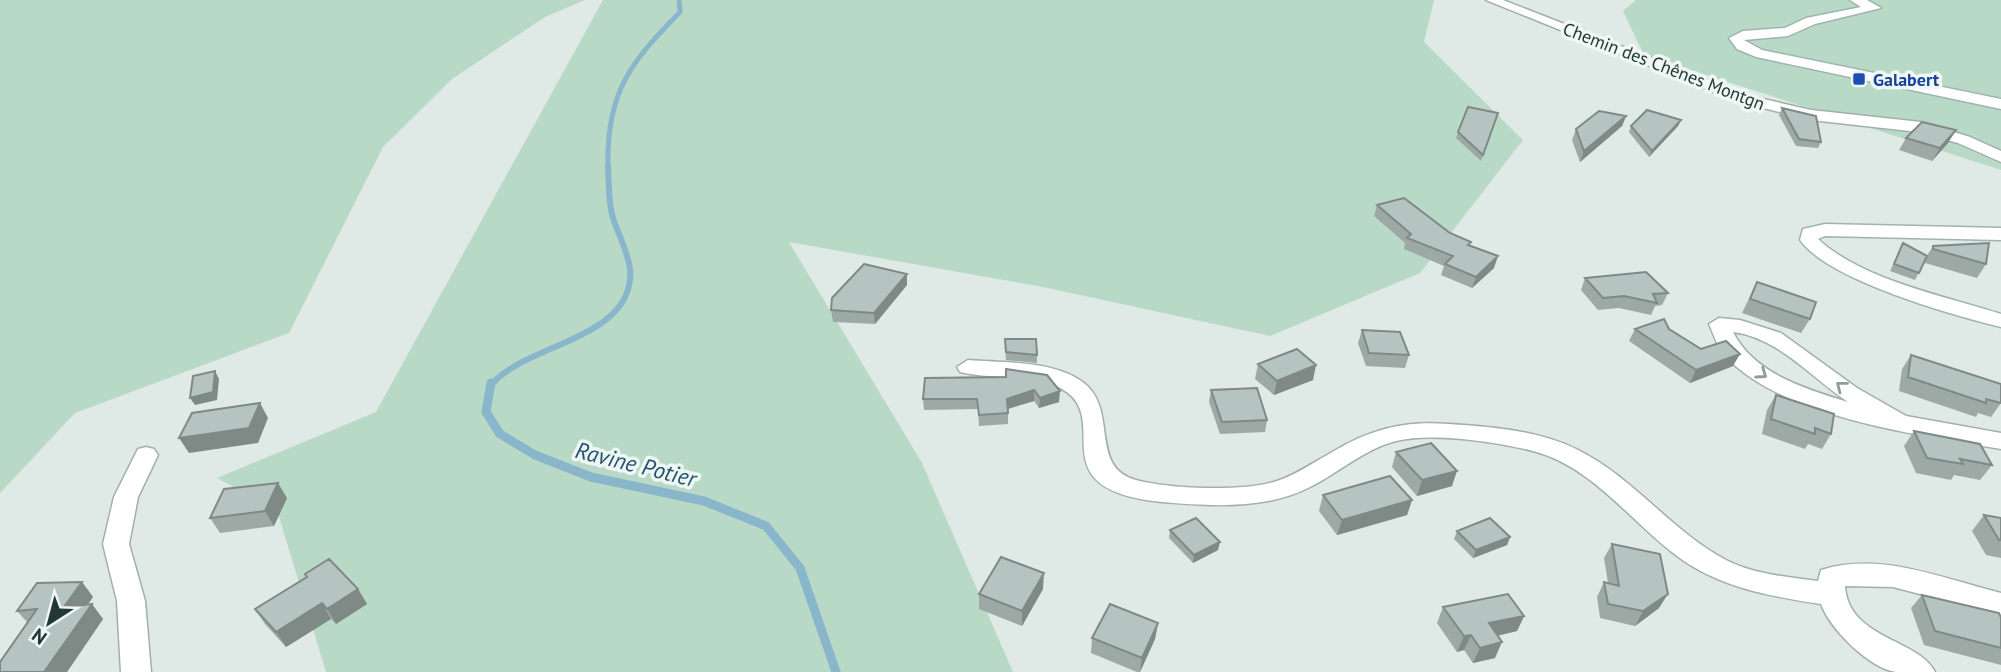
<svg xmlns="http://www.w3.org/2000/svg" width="2001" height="672" font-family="'PT Sans',sans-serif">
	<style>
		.green { fill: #b9d9c7 }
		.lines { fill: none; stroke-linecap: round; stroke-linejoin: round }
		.stream-far2 { stroke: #8ab6cb; stroke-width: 5 }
		.stream-far1 { stroke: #8ab6cb; stroke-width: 6 }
		.stream { stroke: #8ab6cb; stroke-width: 9 }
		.minor-casing { stroke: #a2b0ad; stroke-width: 3 }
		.secondary-casing { stroke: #9fb4b0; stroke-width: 3 }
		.minor { fill: #fff; fill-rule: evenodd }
		.secondary { fill: #fff; fill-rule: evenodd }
		.wall { fill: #9ca9a5 }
		.shaded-wall { fill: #7f8986 }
		.building { fill: #b5c4c0; stroke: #7f8986; stroke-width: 2 }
		.oneway { stroke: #909c9a }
		.transit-dot { fill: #1a4fb4; stroke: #eff6f4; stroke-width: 2.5 }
		.labels { text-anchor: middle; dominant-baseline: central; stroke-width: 7; stroke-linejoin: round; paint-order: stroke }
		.far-street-label { font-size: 18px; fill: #213835; stroke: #eff6f4 }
		.far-transit-label { font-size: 18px; font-weight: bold; fill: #164399; stroke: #eff6f4; text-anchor: start }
		.water-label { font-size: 23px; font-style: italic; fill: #20556f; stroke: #eff6f4 }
	</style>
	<rect width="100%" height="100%" fill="#dfe9e6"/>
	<!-- green -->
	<path class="green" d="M 0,0 L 585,0 L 545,17 L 452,79 L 383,147 L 289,333 L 75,413 L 0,493 Z
		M 603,0 L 1434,0 L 1424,42 L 1523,140 L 1420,273 L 1270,336 L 1043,287 L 789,242 L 922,463 L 1013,672 L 326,672 L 277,510 L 217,478 L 376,412 Z
		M 1636,0 L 2001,0 L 2001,170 L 1644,55 L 1623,11 Z"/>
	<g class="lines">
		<!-- stream-far2 -->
		<path class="stream-far2" d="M 608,167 C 606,92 631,62 680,12 L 679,0"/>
		<!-- stream-far1 -->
		<path class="stream-far1" d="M 491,385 C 526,343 636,339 630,269 C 628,252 618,234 613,218 C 608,202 609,182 608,165"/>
		<!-- stream -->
		<path class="stream" d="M 491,383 L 486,412 L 500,434 L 535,455 L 591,477 L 704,501 L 766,526 L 800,568 L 836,672"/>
		<defs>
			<path id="minor" d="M 1486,0 L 1503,0 L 1746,95 L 1811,110 L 1921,122 L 1970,137 L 2001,151 L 2001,162 L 1958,143 L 1919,132 L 1811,120 L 1736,101 Z
				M 1719,318 L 1740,320 L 1781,333 L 1857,388 L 1906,416 L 2001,433 L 2001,449 C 1920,435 1784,418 1726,357 C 1718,349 1714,335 1709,324 ZM 1733,332 C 1779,338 1812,378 1848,402 C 1806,389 1754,374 1733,332 Z
				M 968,360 C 1004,363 1056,360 1085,384 C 1118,411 1089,467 1136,480 C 1170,489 1244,492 1277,481 C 1296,475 1312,463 1329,454 C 1368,430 1403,420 1449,424 C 1492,427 1538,430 1578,450 C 1633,477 1671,531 1726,560 C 1753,574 1787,577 1818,581 L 1821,570 C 1881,551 1943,579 2001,593 L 2001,615 L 1893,587 L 1845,586 C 1848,639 1919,639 1935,672 C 1922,672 1908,672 1896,672 C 1869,668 1830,629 1821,604 C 1770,596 1720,588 1677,556 C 1630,521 1592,466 1533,451 C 1497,442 1432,432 1396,441 C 1364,449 1337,474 1308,488 C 1264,510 1209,506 1162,502 C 1040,490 1109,425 1068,393 C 1038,370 995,381 960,372 L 957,367 Z
				M 146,447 L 154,449 L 158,455 L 138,497 L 129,544 L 145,601 L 151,672 L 121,672 L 117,601 L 103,544 L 114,497 L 138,449 Z"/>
			<path id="secondary" d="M 1850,0 L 1867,0 L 1881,8 L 1815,24 L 1788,36 L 1744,40 L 1762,50 L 2001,99 L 2001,109 L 1756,57 L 1737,49 L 1729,38 L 1743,31 L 1785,28 L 1806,18 L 1861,7 Z
				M 1825,224 L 2001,228 L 2001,240 L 1825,236 L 1818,239 C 1862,280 1945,296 2001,314 L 2001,327 C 1952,315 1828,280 1800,240 L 1803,229 Z"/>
		</defs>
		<!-- minor casing -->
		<use href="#minor" class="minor-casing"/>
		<!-- secondary casing -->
		<use href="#secondary" class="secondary-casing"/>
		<!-- minor -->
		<use href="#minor" class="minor"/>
		<!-- secondary -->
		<use href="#secondary" class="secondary"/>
	</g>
	<!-- wall -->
	<path class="wall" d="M 1782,108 L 1821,142 L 1818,148 L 1796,146 L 1779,115 Z
		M 1498,113 L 1481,161 L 1456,138 L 1458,132 Z
		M 1626,116 L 1622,126 L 1580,162 L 1572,140 L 1576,129 Z
		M 1681,120 L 1678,126 L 1649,157 L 1629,132 L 1631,126 Z
		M 1956,130 L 1948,143 L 1932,161 L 1899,150 L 1906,138 Z
		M 1377,205 L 1450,233 L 1470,246 L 1494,268 L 1472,288 L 1441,275 L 1444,266 L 1404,249 L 1405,243 L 1374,216 Z
		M 1903,243 L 1925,259 L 1933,246 L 1986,264 L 1977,278 L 1925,263 L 1925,260 L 1915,280 L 1890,271 Z
		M 907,274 L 907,285 L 875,324 L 833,322 L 831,310 Z
		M 1585,278 L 1668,293 L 1662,305 L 1655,306 L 1651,315 L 1619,308 L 1598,310 L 1581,290 Z
		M 1757,282 L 1810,319 L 1801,333 L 1742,313 Z
		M 1635,329 L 1669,329 L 1701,349 L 1733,366 L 1690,383 L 1629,341 Z
		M 1362,330 L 1409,355 L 1405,368 L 1366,366 L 1358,343 Z
		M 1005,339 L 1037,355 L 1037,363 L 1006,360 Z
		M 1911,355 L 2001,403 L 1991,417 L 1978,413 L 1976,417 L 1899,391 L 1902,369 Z
		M 1258,364 L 1313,380 L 1274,395 L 1255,379 Z
		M 1006,377 L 1059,402 L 1039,408 L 1034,401 L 1008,409 L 1008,424 L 979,426 L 978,409 L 924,410 L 923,399 Z
		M 1211,390 L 1267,420 L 1265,432 L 1220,434 L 1209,402 Z
		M 1776,395 L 1831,434 L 1822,449 L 1808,444 L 1805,449 L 1762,434 L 1767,410 Z
		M 1914,431 L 1992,465 L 1980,480 L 1954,475 L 1951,480 L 1916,473 L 1904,446 Z
		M 1396,452 L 1452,486 L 1417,496 L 1392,467 Z
		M 1323,495 L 1412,500 L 1407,515 L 1337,535 L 1319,511 Z
		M 287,498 L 274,526 L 220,533 L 210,518 Z
		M 1984,515 L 2001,518 L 2001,558 L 1986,555 L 1972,531 Z
		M 1170,530 L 1218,550 L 1193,563 L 1169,538 Z
		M 1457,531 L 1510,537 L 1507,545 L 1473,558 L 1454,539 Z
		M 1612,544 L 1659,608 L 1635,626 L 1600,618 L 1597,597 L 1604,582 L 1608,583 L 1604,558 Z
		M 82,582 L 93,597 L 88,604 L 103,619 L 67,672 L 0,672 L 28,623 L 17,611 Z
		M 358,589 L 367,604 L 336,624 L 331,619 L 286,647 L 265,624 L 255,609 Z
		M 1043,589 L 1022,626 L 979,609 L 979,594 Z
		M 1922,595 L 2001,618 L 2001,665 L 1924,645 L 1911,608 Z
		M 1443,607 L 1524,616 L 1517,631 L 1497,636 L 1495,658 L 1473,663 L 1464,650 L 1457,652 L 1437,623 Z
		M 1158,623 L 1155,639 L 1140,672 L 1137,672 L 1091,653 L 1092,638 Z"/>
	<!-- shaded-wall -->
	<path class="shaded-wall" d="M 1626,116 L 1622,126 L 1580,162 L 1584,151 Z
		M 1681,120 L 1678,126 L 1649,157 L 1652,151 Z
		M 1956,130 L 1948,143 L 1932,161 L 1940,148 Z
		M 1498,256 L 1494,268 L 1472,288 L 1476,277 Z
		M 907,274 L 907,285 L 875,324 L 874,313 Z
		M 1740,354 L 1733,366 L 1690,383 L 1696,370 Z
		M 1316,365 L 1313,380 L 1274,395 L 1277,381 Z
		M 215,371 L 219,379 L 217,400 L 195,405 L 190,398 Z
		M 1034,390 L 1034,401 L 1007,409 L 1007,399 Z
		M 1060,391 L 1059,402 L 1039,408 L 1040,398 Z
		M 260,403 L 268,418 L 258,443 L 189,453 L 179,438 Z
		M 1457,471 L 1452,486 L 1417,496 L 1422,480 Z
		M 278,483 L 287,498 L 274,526 L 265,511 Z
		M 1412,500 L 1407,515 L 1337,535 L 1342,520 Z
		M 1510,537 L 1507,545 L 1473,558 L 1476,550 Z
		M 1220,542 L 1218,550 L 1193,563 L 1194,555 Z
		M 1044,573 L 1043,589 L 1022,626 L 1022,611 Z
		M 82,582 L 93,597 L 76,621 L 64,607 Z
		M 358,589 L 367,604 L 336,624 L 327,609 Z
		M 1668,594 L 1659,608 L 1635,626 L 1643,611 Z
		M 322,603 L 331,619 L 286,647 L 276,632 Z
		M 92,604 L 103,619 L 67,672 L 44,672 Z
		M 1524,616 L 1517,631 L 1482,639 L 1489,623 Z
		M 1158,623 L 1155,639 L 1140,672 L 1142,658 Z
		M 1471,635 L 1464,650 L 1457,652 L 1464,636 Z
		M 1502,642 L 1495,658 L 1473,663 L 1480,648 Z"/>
	<!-- building -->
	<path class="building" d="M 1468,107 L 1498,113 L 1483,155 L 1458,132 Z
		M 1782,108 L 1816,116 L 1821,142 L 1799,139 Z
		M 1647,110 L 1681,120 L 1652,151 L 1631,126 Z
		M 1599,111 L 1626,116 L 1584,151 L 1576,129 Z
		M 1922,122 L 1956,130 L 1940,148 L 1906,138 Z
		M 1404,198 L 1450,233 L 1471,242 L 1468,245 L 1498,256 L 1476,277 L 1445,264 L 1453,256 L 1407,238 L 1411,234 L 1377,205 Z
		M 1903,243 L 1927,256 L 1919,273 L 1894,264 Z
		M 1989,243 L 1986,264 L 1933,249 L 1933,246 Z
		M 864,264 L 907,274 L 874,313 L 831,310 L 832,298 Z
		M 1646,272 L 1668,293 L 1653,294 L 1657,303 L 1624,296 L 1603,298 L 1585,278 Z
		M 1757,282 L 1816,302 L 1810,319 L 1750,299 Z
		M 1664,319 L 1669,329 L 1701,349 L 1726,341 L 1740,354 L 1696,370 L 1635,329 Z
		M 1362,330 L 1400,332 L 1409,355 L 1369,353 Z
		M 1005,339 L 1036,339 L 1037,355 L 1006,352 Z
		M 1297,349 L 1316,365 L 1277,381 L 1258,364 Z
		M 1911,355 L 2001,384 L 2001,403 L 1986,399 L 1986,403 L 1908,377 Z
		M 1006,369 L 1047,375 L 1060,391 L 1040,398 L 1034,390 L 1007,399 L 1008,413 L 979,415 L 977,399 L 923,399 L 925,378 L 1006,377 Z
		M 215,371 L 213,392 L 190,398 L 193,376 Z
		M 1257,388 L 1267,420 L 1222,422 L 1211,390 Z
		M 1776,395 L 1834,414 L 1831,434 L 1815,428 L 1815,434 L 1771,419 Z
		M 260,403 L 249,428 L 179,438 L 192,413 Z
		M 1914,431 L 1980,444 L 1992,465 L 1960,459 L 1963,464 L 1927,458 Z
		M 1431,443 L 1457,471 L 1422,480 L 1396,452 Z
		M 1390,476 L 1412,500 L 1342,520 L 1323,495 Z
		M 278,483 L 265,511 L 210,518 L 224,489 Z
		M 1984,515 L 2001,518 L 2001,540 L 1999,540 Z
		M 1196,518 L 1220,542 L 1194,555 L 1170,530 Z
		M 1490,518 L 1510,537 L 1476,550 L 1457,531 Z
		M 1612,544 L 1660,554 L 1668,594 L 1643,611 L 1608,604 L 1604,582 L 1619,586 Z
		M 1001,557 L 1044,573 L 1022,611 L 979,594 Z
		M 329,559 L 358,589 L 327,609 L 322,603 L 276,632 L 255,609 L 307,577 L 305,574 Z
		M 82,582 L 64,607 L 92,604 L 44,672 L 0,672 L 0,662 L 37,609 L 17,611 L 37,583 Z
		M 1508,594 L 1524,616 L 1489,623 L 1502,642 L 1480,648 L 1471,635 L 1464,636 L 1443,607 Z
		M 1922,595 L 1999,613 L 2001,618 L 2001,648 L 1935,631 Z
		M 1110,604 L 1158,623 L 1142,658 L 1092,638 Z"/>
	<!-- one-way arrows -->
	<defs><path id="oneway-chevron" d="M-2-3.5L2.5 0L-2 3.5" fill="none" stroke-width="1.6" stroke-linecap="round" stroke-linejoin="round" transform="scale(1.75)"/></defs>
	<g class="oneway">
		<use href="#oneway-chevron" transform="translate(1762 374) rotate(35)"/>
		<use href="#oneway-chevron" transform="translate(1841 386) rotate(-142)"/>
	</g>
	<!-- markers -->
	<rect class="transit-dot" x="1852" y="72" width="14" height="14" rx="3.5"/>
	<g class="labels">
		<!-- far-street labels -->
		<g class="far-street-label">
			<text transform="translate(1664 66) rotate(21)">Chemin des Chênes Montgn</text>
		</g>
		<!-- far-transit labels -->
		<g class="far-transit-label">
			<text x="1873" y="79">Galabert</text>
		</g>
		<!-- water labels -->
		<g class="water-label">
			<text transform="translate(636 464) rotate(14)">Ravine Potier</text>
		</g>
	</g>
	<!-- north arrow -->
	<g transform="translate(49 623) rotate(216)" stroke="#eff6f4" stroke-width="5" paint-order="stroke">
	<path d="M0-5L12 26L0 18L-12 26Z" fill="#213835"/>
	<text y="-10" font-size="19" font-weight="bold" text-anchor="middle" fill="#213835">N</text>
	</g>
</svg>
